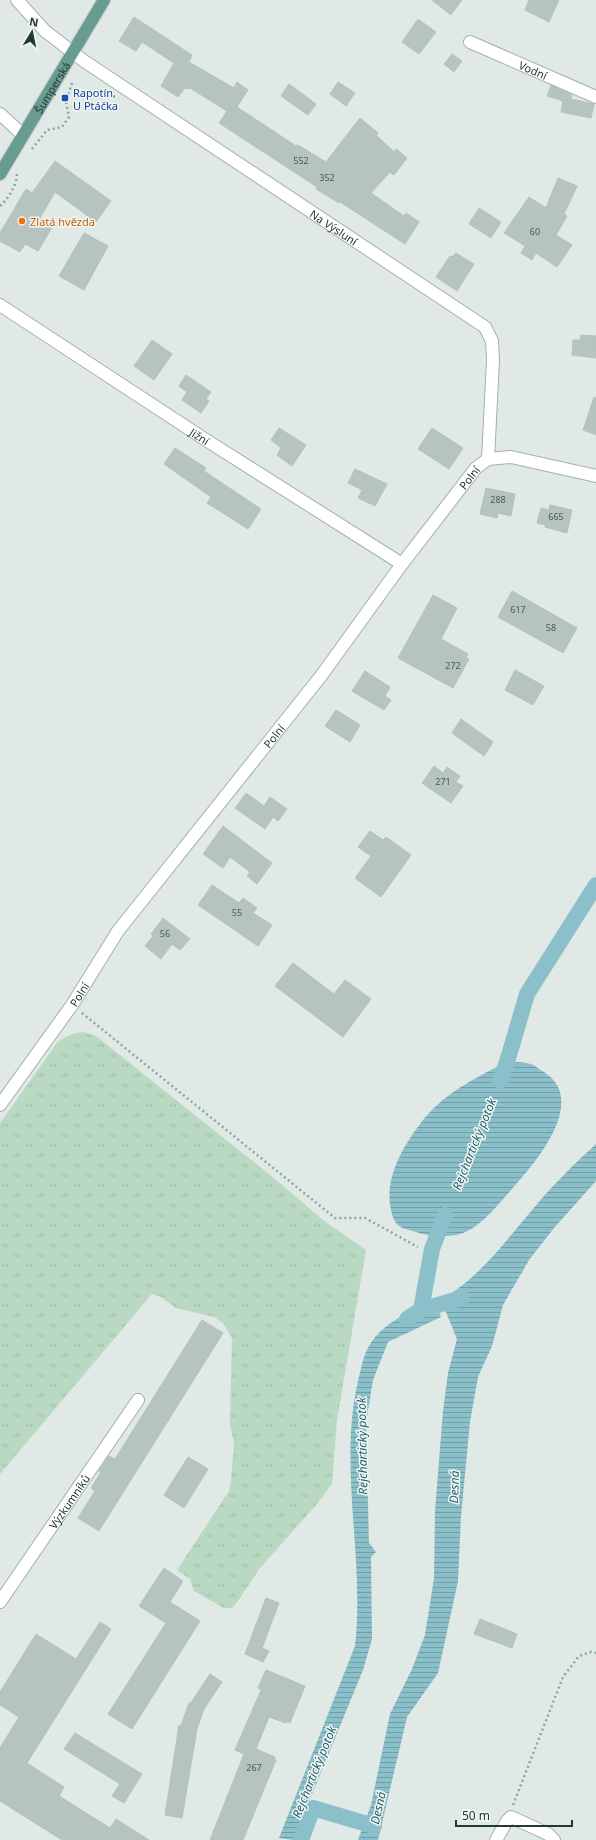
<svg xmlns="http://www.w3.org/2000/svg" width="596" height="1840" font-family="'Noto Sans',sans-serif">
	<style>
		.grass { fill: url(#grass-tufts) }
		.water { fill: url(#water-rules) }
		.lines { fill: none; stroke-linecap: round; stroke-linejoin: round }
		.canal { stroke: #8bc0cb; stroke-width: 16 }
		.building { fill: #b5c4be; stroke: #b3c2bc }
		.minor-casing { stroke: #a3b0ac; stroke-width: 14 }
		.major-casing { stroke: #bdc3c2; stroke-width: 14 }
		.path { stroke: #82ab9f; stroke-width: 2.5; stroke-dasharray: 2 3; stroke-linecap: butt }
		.minor { stroke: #fff; stroke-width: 12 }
		.major { stroke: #679c90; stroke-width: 12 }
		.transit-dot { fill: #1a4fb4; stroke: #f0f6f3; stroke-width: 1.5 }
		.food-dot { fill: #e8710a; stroke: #f0f6f3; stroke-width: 1.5 }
		.labels { text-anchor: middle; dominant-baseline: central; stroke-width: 3; stroke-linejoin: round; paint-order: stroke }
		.number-label { font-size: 9px; fill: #475b56 }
		.street-label { font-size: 11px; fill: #223833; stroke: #f0f6f3 }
		.transit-label { font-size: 11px; fill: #164399; stroke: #f0f6f3; text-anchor: start }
		.food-label { font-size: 11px; fill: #c56008; stroke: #f0f6f3; text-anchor: start }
		.water-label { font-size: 12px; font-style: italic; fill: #21606f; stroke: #f0f6f3 }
	</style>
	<defs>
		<pattern id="grass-tufts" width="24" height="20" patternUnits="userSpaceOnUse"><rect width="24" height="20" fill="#bad9c3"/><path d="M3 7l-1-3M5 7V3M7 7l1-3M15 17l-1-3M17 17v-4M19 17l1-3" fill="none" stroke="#a0bba8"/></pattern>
		<pattern id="water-rules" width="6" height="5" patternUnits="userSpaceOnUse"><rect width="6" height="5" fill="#8bc0cb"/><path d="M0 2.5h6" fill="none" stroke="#719da5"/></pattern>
	</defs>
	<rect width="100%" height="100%" fill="#e0e9e5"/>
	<!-- grass -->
	<path class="grass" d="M 84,1032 L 96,1036 L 269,1174 L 323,1220 L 366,1250 L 337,1420 L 332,1484 L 317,1504 L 260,1568 L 238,1601 L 232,1608 L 224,1608 L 194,1591 L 190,1579 L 177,1570 L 229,1491 L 231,1481 L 234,1443 L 230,1424 L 232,1338 L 223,1323 L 214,1317 L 176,1308 L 161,1297 L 152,1294 L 0,1474 L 0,1123 L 57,1043 C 66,1036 72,1033 84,1032 Z"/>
	<!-- water -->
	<path class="water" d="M 507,1062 C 515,1062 524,1062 531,1064 C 536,1066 540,1070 544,1072 C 589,1101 535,1163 512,1189 C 498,1204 483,1225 463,1233 C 449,1238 430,1237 416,1232 C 411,1230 403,1229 399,1226 C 394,1222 392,1215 391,1210 C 384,1179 402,1148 420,1124 C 442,1094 475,1078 507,1062 Z
		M 596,1144 L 596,1181 L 554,1228 L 529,1260 L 503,1305 L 492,1346 L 478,1377 L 470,1422 L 461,1516 L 458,1581 L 438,1673 L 407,1717 L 378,1840 L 358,1840 L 371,1805 L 390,1714 L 412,1669 L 425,1635 L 434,1578 L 435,1511 L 443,1411 L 448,1373 L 457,1339 L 441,1300 C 479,1278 504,1243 532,1210 C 551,1187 574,1164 596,1144 Z
		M 435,1300 L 441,1317 L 388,1342 L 373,1380 L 366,1423 L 369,1543 L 376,1552 L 371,1557 L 372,1639 L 363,1670 L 293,1840 L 279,1838 L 355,1646 C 365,1558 338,1467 358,1381 C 361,1369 363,1356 369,1346 C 383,1322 411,1311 435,1300 Z"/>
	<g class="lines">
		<!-- canal -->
		<path class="canal" d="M 500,1081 L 507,1062 L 527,994 L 596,885
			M 421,1310 L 462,1298
			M 407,1319 L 421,1310 L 432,1249 L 445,1215
			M 301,1840 L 313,1808 L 374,1826"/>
	</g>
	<!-- building -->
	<path class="building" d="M 432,0 L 462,0 L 451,15 Z
		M 529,0 L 559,0 L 549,22 L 525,10 Z
		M 134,17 L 192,55 L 189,62 L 234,88 L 237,82 L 248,90 L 237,107 L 296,146 L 298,145 L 326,162 L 360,118 L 378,133 L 376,135 L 394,152 L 396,149 L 407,158 L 394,175 L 390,172 L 371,193 L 404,216 L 406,213 L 419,222 L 405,244 L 340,202 L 339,203 L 316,189 L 317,187 L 219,123 L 227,111 L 190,88 L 189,89 L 185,88 L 178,97 L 161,86 L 174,63 L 142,42 L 136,51 L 119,41 Z
		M 418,19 L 436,32 L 419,54 L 402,42 Z
		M 452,54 L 462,61 L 454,72 L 444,64 Z
		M 338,82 L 355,93 L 346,106 L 330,94 Z
		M 289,84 L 316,104 L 308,115 L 281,96 Z
		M 551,85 L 572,95 L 571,99 L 594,104 L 591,118 L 561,112 L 563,101 L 547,96 Z
		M 55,161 L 111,201 L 96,222 L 55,192 L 40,218 L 51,224 L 51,229 L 38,251 L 25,244 L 20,252 L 0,241 L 0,233 L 26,189 L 32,193 Z
		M 558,178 L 577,186 L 564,214 L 567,216 L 556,235 L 572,245 L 557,267 L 536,253 L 532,260 L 521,253 L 525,246 L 504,233 L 529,197 L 546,208 Z
		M 479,208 L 501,222 L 491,238 L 469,224 Z
		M 84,233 L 108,246 L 84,290 L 59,276 Z
		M 456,253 L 474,264 L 457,291 L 436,277 L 450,256 L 452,257 Z
		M 581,335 L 596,336 L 596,358 L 572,355 L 573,340 L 580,340 Z
		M 152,340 L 172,354 L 154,380 L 134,366 Z
		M 186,375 L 211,392 L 206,399 L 209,401 L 201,413 L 182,400 L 187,392 L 179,386 Z
		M 594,397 L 596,398 L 596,435 L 583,430 Z
		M 279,428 L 306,445 L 292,466 L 277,455 L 281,448 L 271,440 Z
		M 432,428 L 463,448 L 449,469 L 418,449 Z
		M 175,448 L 206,468 L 204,471 L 261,509 L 248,529 L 207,503 L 211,497 L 164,464 Z
		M 355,469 L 387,484 L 375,506 L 358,498 L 362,490 L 348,483 Z
		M 486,488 L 515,494 L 511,516 L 498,513 L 497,518 L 480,514 Z
		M 550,505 L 572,510 L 567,533 L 545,527 L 545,525 L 537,523 L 541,508 L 549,510 Z
		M 512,591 L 577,628 L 563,653 L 498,617 Z
		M 433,595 L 457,608 L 441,639 L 468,654 L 466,658 L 469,659 L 453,688 L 398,658 Z
		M 515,670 L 544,686 L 533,705 L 505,690 Z
		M 365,671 L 390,687 L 385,696 L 391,700 L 384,710 L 352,691 Z
		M 336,710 L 360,725 L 350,742 L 325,726 Z
		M 461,719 L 493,742 L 484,756 L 452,733 Z
		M 434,766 L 443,773 L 447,767 L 460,776 L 456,782 L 463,786 L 451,803 L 422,783 Z
		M 246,793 L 264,806 L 270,797 L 287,809 L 278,821 L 273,817 L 265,829 L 235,808 Z
		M 223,826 L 272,863 L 257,884 L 247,876 L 250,872 L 230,857 L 223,868 L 203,854 Z
		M 370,831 L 383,840 L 386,837 L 411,855 L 381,897 L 355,878 L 371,856 L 358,847 Z
		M 212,885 L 239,903 L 243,898 L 257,908 L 253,913 L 272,925 L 258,946 L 198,905 Z
		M 163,918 L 190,939 L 180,950 L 172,944 L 161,959 L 145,946 L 153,936 L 151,934 Z
		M 293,963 L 334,994 L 345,980 L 371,999 L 343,1037 L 275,986 Z
		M 202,1320 L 223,1333 L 99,1531 L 78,1518 L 95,1491 L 91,1488 L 101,1472 L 99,1471 L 109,1456 L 115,1459 Z
		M 188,1457 L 208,1469 L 184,1508 L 164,1495 Z
		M 164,1568 L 183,1581 L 170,1602 L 200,1621 L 132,1729 L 108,1714 L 166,1623 L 139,1606 Z
		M 266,1598 L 279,1603 L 262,1648 L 269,1651 L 263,1662 L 245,1654 Z
		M 480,1619 L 517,1634 L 512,1648 L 474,1634 Z
		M 100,1622 L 111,1629 L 27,1763 L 64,1787 L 59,1796 L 110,1828 L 116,1819 L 149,1840 L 62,1840 L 0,1801 L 0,1748 L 19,1717 L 0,1705 L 0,1692 L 36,1634 L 76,1659 Z
		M 266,1670 L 305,1686 L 290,1723 L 287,1721 L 286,1723 L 269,1717 L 256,1749 L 275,1757 L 274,1759 L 276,1760 L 243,1840 L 210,1840 L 244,1754 L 235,1750 L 261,1690 L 258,1688 Z
		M 210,1674 L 222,1682 L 204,1709 L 197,1729 L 182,1818 L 165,1815 L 179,1725 L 181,1726 L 189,1703 L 190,1704 Z
		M 75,1733 L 142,1774 L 124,1803 L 112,1796 L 120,1784 L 64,1749 Z"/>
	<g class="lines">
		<defs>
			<g id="minor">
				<path id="s1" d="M 17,0 L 45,31 L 84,61 L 485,327 L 492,341 L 493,360 L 488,459"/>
				<path id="s2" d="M 470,42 L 596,97"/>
				<path d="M 0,114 L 23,135"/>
				<path id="s3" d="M 0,305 L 206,440 L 402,564"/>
				<path id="s4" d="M 0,1105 L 72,1005 L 118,931 L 321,676 L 402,564 L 476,468 L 488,459 L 511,457 L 596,476"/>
				<path id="s5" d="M 0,1602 L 138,1400"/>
				<path d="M 496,1840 L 507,1821 L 511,1817 L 548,1834 L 554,1840"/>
			</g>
			<g id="major">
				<path id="s6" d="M 0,174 L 104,0"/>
			</g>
		</defs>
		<!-- minor casing -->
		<use href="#minor" class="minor-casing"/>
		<!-- major casing -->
		<use href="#major" class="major-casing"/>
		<!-- path -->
		<path class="path" d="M 32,149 L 47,130 L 62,127 L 69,117 L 66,102 L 72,83
			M 0,206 C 9,198 17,185 17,172
			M 82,1013 L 335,1218 L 365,1218 L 418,1247
			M 513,1805 L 563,1677 L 579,1656 L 591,1652 L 596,1653"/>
		<!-- minor -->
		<use href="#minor" class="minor"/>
		<!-- major -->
		<use href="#major" class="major"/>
	</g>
	<!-- markers -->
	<rect class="transit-dot" x="61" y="94" width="8" height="8" rx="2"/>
	<circle class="food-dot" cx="22" cy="221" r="4"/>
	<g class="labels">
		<!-- number labels -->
		<g class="number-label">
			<text x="301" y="160">552</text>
			<text x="327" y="177">352</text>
			<text x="535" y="231">60</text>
			<text x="498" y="499">288</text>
			<text x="556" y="516">665</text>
			<text x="518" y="609">617</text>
			<text x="551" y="627">58</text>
			<text x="453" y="665">272</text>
			<text x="443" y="781">271</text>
			<text x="237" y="912">55</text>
			<text x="165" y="933">56</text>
			<text x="254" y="1767">267</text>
		</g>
		<!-- street labels -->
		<g class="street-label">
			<text stroke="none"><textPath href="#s2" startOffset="69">Vodní</textPath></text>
			<text stroke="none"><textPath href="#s6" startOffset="101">Šumperská</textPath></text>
			<text stroke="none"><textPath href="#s1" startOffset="391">Na Výsluní</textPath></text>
			<text stroke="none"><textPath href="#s3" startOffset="239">Jižní</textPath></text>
			<text stroke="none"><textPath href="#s4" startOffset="784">Polní</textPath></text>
			<text stroke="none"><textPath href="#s4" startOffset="460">Polní</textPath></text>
			<text stroke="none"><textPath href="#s4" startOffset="136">Polní</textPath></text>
			<text stroke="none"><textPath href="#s5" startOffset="122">Výzkumníků</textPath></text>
		</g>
		<!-- transit labels -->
		<g class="transit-label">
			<text x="73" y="92">Rapotín,<tspan x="73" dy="13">U Ptáčka</tspan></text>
		</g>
		<!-- food labels -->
		<g class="food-label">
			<text x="30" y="221">Zlatá hvězda</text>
		</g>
		<!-- water labels -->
		<g class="water-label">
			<text transform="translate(474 1144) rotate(-68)">Rejchartický potok</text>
			<text transform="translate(362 1446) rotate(-91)">Rejchartický potok</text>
			<text transform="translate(454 1487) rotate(-88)">Desná</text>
			<text transform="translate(314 1772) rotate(-68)">Rejchartický potok</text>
			<text transform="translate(378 1808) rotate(-77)">Desná</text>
		</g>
	</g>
	<!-- north arrow -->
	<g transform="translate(32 32) rotate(10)" stroke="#f0f6f3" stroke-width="3" paint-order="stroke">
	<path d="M0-3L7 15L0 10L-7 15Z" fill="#223833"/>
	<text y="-6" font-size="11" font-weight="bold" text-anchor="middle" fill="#223833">N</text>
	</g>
	<!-- scale -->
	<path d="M456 1820v6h116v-6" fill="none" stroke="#223833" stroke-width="2"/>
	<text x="462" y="1820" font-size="12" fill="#223833" stroke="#f0f6f3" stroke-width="3" paint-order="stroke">50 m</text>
</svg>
